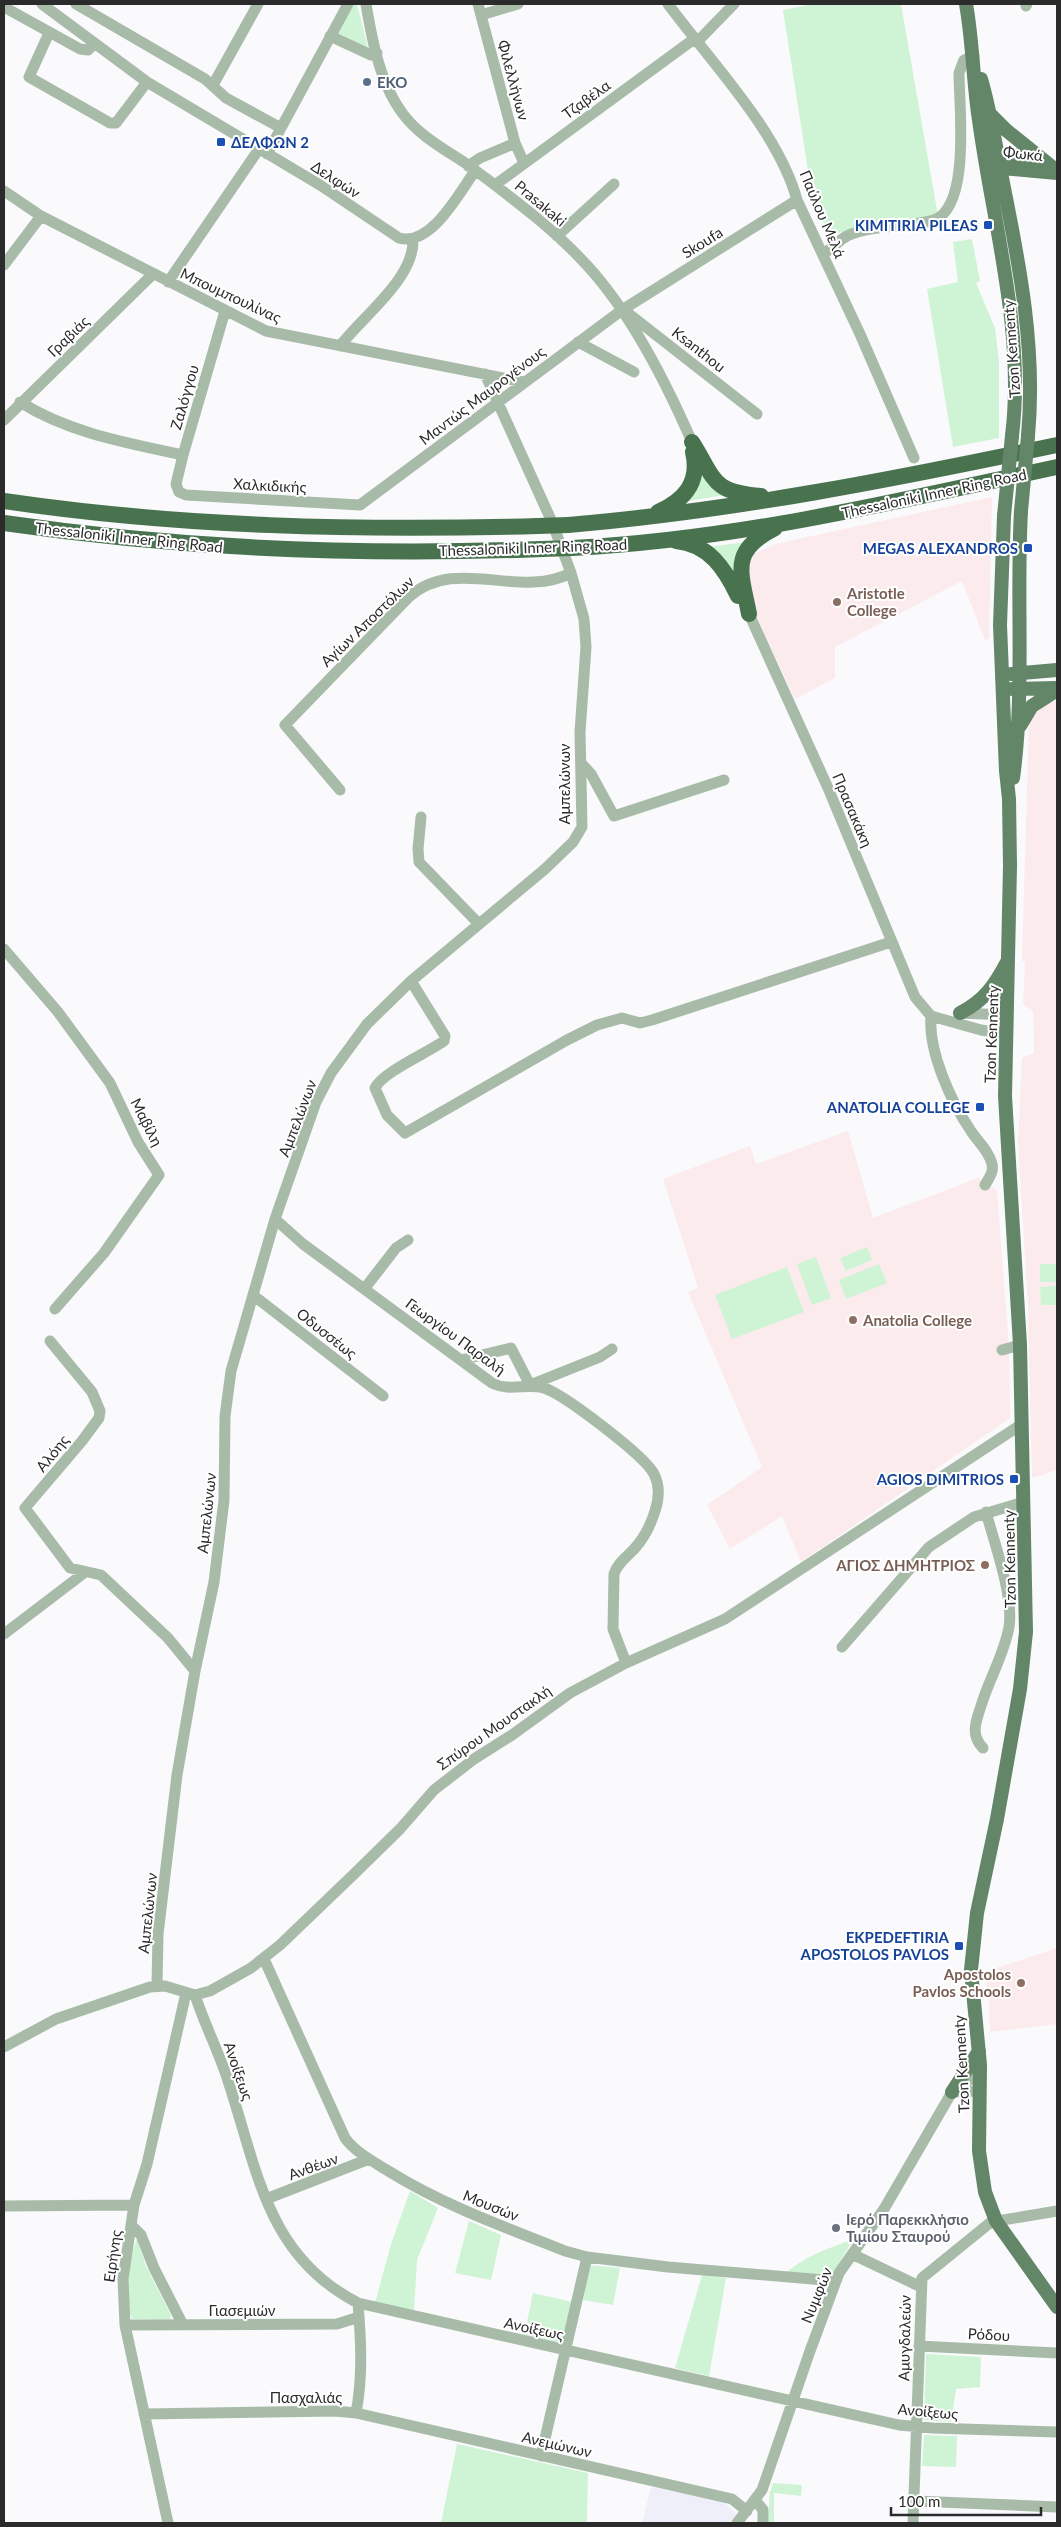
<svg xmlns="http://www.w3.org/2000/svg" width="1061" height="2527" font-family="Lato,sans-serif">
	<style>
		.built { fill: #eeeff9 }
		.education { fill: #fcebec }
		.green { fill: #cef4d5 }
		.lines { fill: none; stroke-linecap: round; stroke-linejoin: round }
		.minor { stroke: #a8bba9; stroke-width: 11 }
		.major { stroke: #628667; stroke-width: 14 }
		.highway { stroke: #49734f; stroke-width: 16 }
		.major-bridge { stroke: #628667; stroke-width: 14 }
		.highway-bridge { stroke: #49734f; stroke-width: 16 }
		.service-dot { fill: #5c6f8a; stroke: #fff; stroke-width: 2 }
		.transit-dot { fill: #1a4fb4; stroke: #fff; stroke-width: 2 }
		.education-dot { fill: #8d6e63; stroke: #fff; stroke-width: 2 }
		.worship-dot { fill: #6b7280; stroke: #fff; stroke-width: 2 }
		.labels { text-anchor: middle; dominant-baseline: central; stroke-width: 4; stroke-linejoin: round; paint-order: stroke }
		.street-label { font-size: 15px; fill: #2b2b2c; stroke: #fff }
		.service-label { font-size: 15px; font-weight: bold; fill: #4e5e75; stroke: #fff; text-anchor: start }
		.transit-label { font-size: 15px; font-weight: bold; fill: #164399; stroke: #fff; text-anchor: end }
		.education-label { font-size: 15px; font-weight: bold; fill: #785e54; stroke: #fff; text-anchor: start }
		.worship-label { font-size: 15px; font-weight: bold; fill: #5b616d; stroke: #fff; text-anchor: start }
	</style>
	<rect width="100%" height="100%" fill="#fafafc"/>
	<!-- built -->
	<path class="built" d="M 651,2487 L 722,2501 L 737,2514 L 730,2523 L 642,2523 Z"/>
	<!-- education -->
	<path class="education" d="M 992,497 L 989,639 L 985,640 L 962,581 L 835,647 L 835,678 L 795,699 L 753,609 L 748,565 L 754,554 L 775,544 Z
		M 1057,701 L 1057,1470 L 1032,1478 L 1028,1306 L 1018,1142 L 1022,1058 L 1034,1053 L 1034,1038 L 1033,1011 L 1023,1004 L 1025,962 L 1022,961 L 1029,719 L 1049,702 Z
		M 848,1131 L 873,1218 L 978,1178 L 997,1190 L 1009,1347 L 1010,1418 L 801,1562 L 782,1516 L 730,1549 L 707,1505 L 762,1467 L 688,1292 L 698,1288 L 663,1179 L 750,1146 L 756,1164 Z
		M 1057,1948 L 1057,2024 L 990,2032 L 989,1994 L 982,1973 Z"/>
	<!-- green -->
	<path class="green" d="M 354,4 L 357,4 L 368,48 L 337,34 Z
		M 813,4 L 901,4 L 938,216 L 832,234 L 814,209 L 783,10 Z
		M 972,239 L 980,281 L 976,283 L 995,328 L 999,361 L 999,438 L 953,447 L 927,289 L 958,282 L 953,242 Z
		M 700,470 L 725,495 L 688,501 Z
		M 745,542 L 735,573 L 709,547 Z
		M 867,1247 L 872,1260 L 846,1271 L 840,1258 Z
		M 816,1257 L 831,1298 L 812,1305 L 797,1264 Z
		M 879,1264 L 887,1283 L 846,1299 L 839,1280 Z
		M 1040,1264 L 1057,1264 L 1057,1282 L 1040,1282 Z
		M 787,1267 L 804,1312 L 732,1339 L 715,1295 Z
		M 1057,1286 L 1057,1305 L 1041,1305 L 1040,1287 Z
		M 410,2191 L 438,2208 L 417,2260 L 414,2312 L 375,2303 L 391,2244 Z
		M 469,2221 L 501,2235 L 491,2280 L 455,2273 Z
		M 854,2238 L 831,2277 L 787,2272 C 809,2254 829,2249 854,2238 Z
		M 137,2239 L 146,2266 L 171,2315 L 170,2319 L 133,2319 C 120,2305 130,2255 137,2239 Z
		M 589,2265 L 620,2268 L 613,2305 L 583,2300 Z
		M 702,2275 L 726,2278 L 709,2376 L 675,2368 Z
		M 533,2293 L 572,2302 L 562,2344 L 524,2336 Z
		M 926,2354 L 981,2357 L 980,2387 L 956,2389 L 951,2422 L 924,2420 Z
		M 924,2435 L 957,2436 L 956,2467 L 922,2466 Z
		M 457,2444 L 588,2473 L 587,2523 L 441,2523 Z
		M 773,2483 L 802,2485 L 801,2496 L 774,2493 L 774,2523 L 768,2523 L 770,2492 Z"/>
	<g class="lines">
		<!-- minor -->
		<path class="minor" d="M 42,4 L 147,82 L 320,185 L 399,238 C 431,247 459,193 475,171
			M 76,4 L 205,79 L 226,98 L 281,128
			M 366,4 C 372,40 380,84 403,114 C 420,137 448,151 471,167 C 509,196 548,224 581,259 C 628,307 665,380 692,442
			M 478,4 L 515,143 L 524,163
			M 668,4 C 710,61 779,132 797,200 L 860,334 L 914,458
			M 1026,6 L 1027,4
			M 4,7 L 80,49 L 88,50 L 94,44
			M 481,15 L 518,4
			M 49,33 L 29,77 L 110,123 L 116,123 L 147,82
			M 330,36 L 371,55 L 377,53
			M 697,42 L 734,4
			M 213,85 L 258,4
			M 267,154 L 348,4
			M 468,166 L 480,158 L 515,143
			M 495,185 L 694,39
			M 4,191 L 41,216 L 266,331 L 524,382
			M 557,236 L 614,184
			M 823,254 C 832,249 839,240 847,236 C 872,224 908,228 934,220 C 971,207 959,105 959,73 L 964,60 L 974,56
			M 4,265 L 41,216
			M 168,282 L 259,149
			M 624,310 L 757,414
			M 225,311 L 183,455 L 176,484 L 179,492 L 186,495 L 360,505 L 622,310 L 797,200
			M 578,342 L 634,372
			M 340,346 C 363,316 415,278 413,239
			M 20,402 C 69,433 128,443 183,455
			M 4,420 L 153,274
			M 749,614 L 828,788 L 915,997 L 931,1016 L 981,1030 L 1006,1034
			M 581,763 L 591,774 L 614,816 L 724,780
			M 340,790 L 285,725 L 409,597 C 456,555 518,600 571,573
			M 421,817 L 418,849 L 419,862 L 479,924
			M 4,949 L 58,1012 L 110,1083 L 138,1142 L 159,1175 L 104,1253 L 55,1309
			M 411,981 L 445,1036 L 444,1041 C 427,1053 383,1072 375,1088 L 387,1115 L 405,1133 L 567,1040 L 597,1025 L 622,1018 L 640,1023 L 652,1020 L 891,942
			M 959,1013 L 1007,1015
			M 931,1016 C 928,1051 951,1102 971,1131 C 978,1142 989,1151 992,1164 C 994,1172 989,1178 985,1185
			M 275,1219 L 303,1244 L 492,1383 C 509,1392 527,1383 544,1388 C 565,1395 645,1456 654,1474 C 660,1486 659,1499 655,1511 C 651,1524 644,1538 635,1548 C 628,1556 617,1563 614,1574 L 613,1629 L 626,1663
			M 365,1288 L 396,1248 L 408,1240
			M 253,1295 L 383,1396
			M 50,1341 L 92,1392 L 100,1411 L 99,1418 L 82,1441 L 25,1508 L 70,1568 L 101,1575 L 168,1638 L 195,1671
			M 1002,1350 L 1020,1345
			M 461,1360 L 511,1348 L 530,1385 L 600,1357 L 612,1349
			M 4,1634 L 84,1573
			M 842,1647 L 929,1547 L 974,1517 L 1024,1502
			M 983,1748 C 970,1735 976,1721 981,1706 C 989,1679 1004,1655 1009,1627 C 1014,1597 994,1542 986,1512
			M 264,1959 L 345,2138 C 356,2153 374,2162 390,2172 C 445,2206 505,2227 565,2251 L 587,2257 L 668,2267 L 836,2281
			M 157,1985 L 158,1934 L 177,1775 L 195,1671 L 214,1582 L 224,1500 L 225,1416 L 231,1371 L 275,1219 L 316,1102 L 331,1073 L 367,1024 L 411,981 L 545,869 L 573,842 L 582,827 L 580,732 L 586,647 L 584,619 L 571,573 L 552,522 L 485,374
			M 195,1995 C 205,2026 220,2054 229,2084 C 258,2172 267,2256 358,2303 L 899,2425 L 932,2428 L 1057,2432
			M 4,2047 L 56,2019 L 150,1987 L 165,1986 L 195,1995 L 210,1991 L 251,1968 L 280,1945 L 352,1876 L 400,1829 L 434,1790 L 474,1759 L 512,1735 L 570,1693 L 626,1663 L 725,1619 L 1022,1424
			M 952,2092 L 980,2091
			M 266,2199 L 369,2159
			M 4,2206 L 134,2205
			M 131,2225 L 141,2235 L 154,2268 L 183,2325
			M 852,2254 L 921,2287
			M 125,2325 L 337,2324 L 359,2317
			M 919,2346 L 1057,2353
			M 356,2413 L 732,2499 L 747,2511
			M 144,2414 L 335,2411 L 356,2413 C 363,2376 361,2341 358,2303
			M 541,2456 L 587,2257
			M 756,2501 L 763,2510 L 763,2523
			M 915,2501 L 1057,2507
			M 168,2523 L 125,2325 L 123,2279 L 134,2205 L 147,2164 L 186,1993
			M 737,2523 L 762,2490 L 810,2351 L 839,2273 L 884,2209 L 952,2092 L 963,2083 L 980,2075
			M 913,2523 L 922,2278 L 991,2222 L 1057,2211"/>
		<!-- major -->
		<path class="major" d="M 966,4 C 973,43 973,82 979,120 C 993,224 1025,331 1012,436
			M 981,79 C 991,113 996,148 1003,183 C 1020,267 1036,350 1028,436
			M 991,115 L 1006,130 L 1057,171
			M 990,161 L 1012,155 L 1042,159
			M 992,167 L 1057,173
			M 1004,516 L 1000,625 L 1006,771 L 1009,799 L 1010,866 L 1005,1096 L 1020,1345 L 1026,1632 L 1020,1689 L 997,1819 L 977,1913 L 971,1970 L 980,2065 L 979,2151 L 985,2192 L 996,2221 L 1057,2307
			M 1011,674 L 1057,670
			M 1012,689 L 1055,688
			M 1020,726 L 1032,706 L 1057,690
			M 1013,778 C 1025,690 1016,600 1021,511
			M 960,1013 C 984,1001 995,985 1007,962
			M 952,2092 L 979,2051"/>
		<!-- highway -->
		<path class="highway" d="M 692,442 C 716,480 711,492 761,496
			M 4,501 C 181,527 359,531 538,526
			M 658,512 C 685,500 700,482 693,452
			M 4,523 C 182,549 362,556 542,549
			M 568,525 C 733,511 895,479 1057,445
			M 676,541 C 709,544 725,569 738,596
			M 572,548 C 737,540 897,501 1057,467
			M 749,614 C 741,572 729,551 775,528"/>
		<!-- major-bridge -->
		<path class="major-bridge" d="M 1021,511 L 1028,436
			M 1004,516 L 1012,436"/>
		<!-- highway-bridge -->
		<path class="highway-bridge" d="M 538,526 L 568,525
			M 542,549 L 572,548"/>
	</g>
	<!-- markers -->
	<circle class="service-dot" cx="367" cy="82" r="5"/>
	<g class="transit-dot">
		<rect x="216" y="137" width="10" height="10" rx="2.5"/>
		<rect x="983" y="220" width="10" height="10" rx="2.5"/>
		<rect x="1023" y="543" width="10" height="10" rx="2.5"/>
		<rect x="975" y="1102" width="10" height="10" rx="2.5"/>
		<rect x="1009" y="1474" width="10" height="10" rx="2.5"/>
		<rect x="954" y="1941" width="10" height="10" rx="2.5"/>
	</g>
	<g class="education-dot">
		<circle cx="837" cy="602" r="5"/>
		<circle cx="853" cy="1320" r="5"/>
		<circle cx="985" cy="1565" r="5"/>
		<circle cx="1021" cy="1983" r="5"/>
	</g>
	<circle class="worship-dot" cx="836" cy="2228" r="5"/>
	<g class="labels">
		<!-- street labels -->
		<g class="street-label">
			<text transform="translate(514 80) rotate(75)">Φιλελλήνων</text>
			<text transform="translate(586 99) rotate(-36)">Τζαβέλα</text>
			<text transform="translate(1023 153) rotate(6)">Φωκά</text>
			<text transform="translate(336 179) rotate(33)">Δελφών</text>
			<text transform="translate(541 203) rotate(40)">Prasakaki</text>
			<text transform="translate(823 214) rotate(67)">Παύλου Μελά</text>
			<text transform="translate(702 242) rotate(-32)">Skoufa</text>
			<text transform="translate(231 295) rotate(25)">Μπουμπουλίνας</text>
			<text transform="translate(68 336) rotate(-44)">Γραβιάς</text>
			<text transform="translate(699 349) rotate(38)">Ksanthou</text>
			<text transform="translate(1011 349) rotate(-94)">Tzon Kennenty</text>
			<text transform="translate(482 395) rotate(-37)">Μαντώς Μαυρογένους</text>
			<text transform="translate(184 397) rotate(-74)">Ζαλόγγου</text>
			<text transform="translate(270 485) rotate(3)">Χαλκιδικής</text>
			<text transform="translate(934 493) rotate(-12)">Thessaloniki Inner Ring Road</text>
			<text transform="translate(129 537) rotate(6)">Thessaloniki Inner Ring Road</text>
			<text transform="translate(533 547) rotate(-2)">Thessaloniki Inner Ring Road</text>
			<text transform="translate(367 621) rotate(-44)">Αγίων Αποστόλων</text>
			<text transform="translate(564 784) rotate(-90)">Αμπελώνων</text>
			<text transform="translate(853 810) rotate(67)">Πρασακάκη</text>
			<text transform="translate(991 1034) rotate(-88)">Tzon Kennenty</text>
			<text transform="translate(297 1118) rotate(-69)">Αμπελώνων</text>
			<text transform="translate(147 1122) rotate(63)">Μαβίλη</text>
			<text transform="translate(327 1333) rotate(38)">Οδυσσέως</text>
			<text transform="translate(456 1336) rotate(36)">Γεωργίου Παραλή</text>
			<text transform="translate(52 1453) rotate(-51)">Αλόης</text>
			<text transform="translate(206 1513) rotate(-84)">Αμπελώνων</text>
			<text transform="translate(1009 1559) rotate(-91)">Tzon Kennenty</text>
			<text transform="translate(494 1727) rotate(-35)">Σπύρου Μουστακλή</text>
			<text transform="translate(147 1913) rotate(-84)">Αμπελώνων</text>
			<text transform="translate(961 2064) rotate(-93)">Tzon Kennenty</text>
			<text transform="translate(239 2071) rotate(71)">Ανοίξεως</text>
			<text transform="translate(313 2166) rotate(-20)">Ανθέων</text>
			<text transform="translate(491 2205) rotate(22)">Μουσών</text>
			<text transform="translate(112 2256) rotate(-82)">Ειρήνης</text>
			<text transform="translate(816 2295) rotate(-68)">Νυμφών</text>
			<text x="242" y="2310">Γιασεμιών</text>
			<text transform="translate(534 2328) rotate(12)">Ανοίξεως</text>
			<text transform="translate(989 2334) rotate(3)">Ρόδου</text>
			<text transform="translate(904 2338) rotate(-89)">Αμυγδαλεών</text>
			<text x="306" y="2397">Πασχαλιάς</text>
			<text transform="translate(928 2411) rotate(5)">Ανοίξεως</text>
			<text transform="translate(557 2444) rotate(13)">Ανεμώνων</text>
		</g>
		<!-- service labels -->
		<g class="service-label">
			<text x="377" y="82">EKO</text>
		</g>
		<!-- transit labels -->
		<g class="transit-label">
			<text x="231" y="142" text-anchor="start">ΔΕΛΦΩΝ 2</text>
			<text x="978" y="225">KIMITIRIA PILEAS</text>
			<text x="1018" y="548">MEGAS ALEXANDROS</text>
			<text x="970" y="1107">ANATOLIA COLLEGE</text>
			<text x="1004" y="1479">AGIOS DIMITRIOS</text>
			<text x="949" y="1937">EKPEDEFTIRIA<tspan x="949" dy="17">APOSTOLOS PAVLOS</tspan></text>
		</g>
		<!-- education labels -->
		<g class="education-label">
			<text x="847" y="593">Aristotle<tspan x="847" dy="17">College</tspan></text>
			<text x="863" y="1320">Anatolia College</text>
			<text x="975" y="1565" text-anchor="end">ΆΓΙΟΣ ΔΗΜΗΤΡΙΟΣ</text>
			<text x="1011" y="1974" text-anchor="end">Apostolos<tspan x="1011" dy="17">Pavlos Schools</tspan></text>
		</g>
		<!-- worship labels -->
		<g class="worship-label">
			<text x="846" y="2219">Ιερό Παρεκκλήσιο<tspan x="846" dy="17">Τιμίου Σταυρού</tspan></text>
		</g>
	</g>
	<!-- border -->
	<rect width="1061" height="2527" fill="none" stroke="#2b2b2c" stroke-width="10"/>
	<!-- scale -->
	<path d="M891 2507v8h150v-8" fill="none" stroke="#2b2b2c" stroke-width="2.5"/>
	<text x="898" y="2507" font-size="15" fill="#2b2b2c" stroke="#ffffff" stroke-width="4" paint-order="stroke">100 m</text>
</svg>
